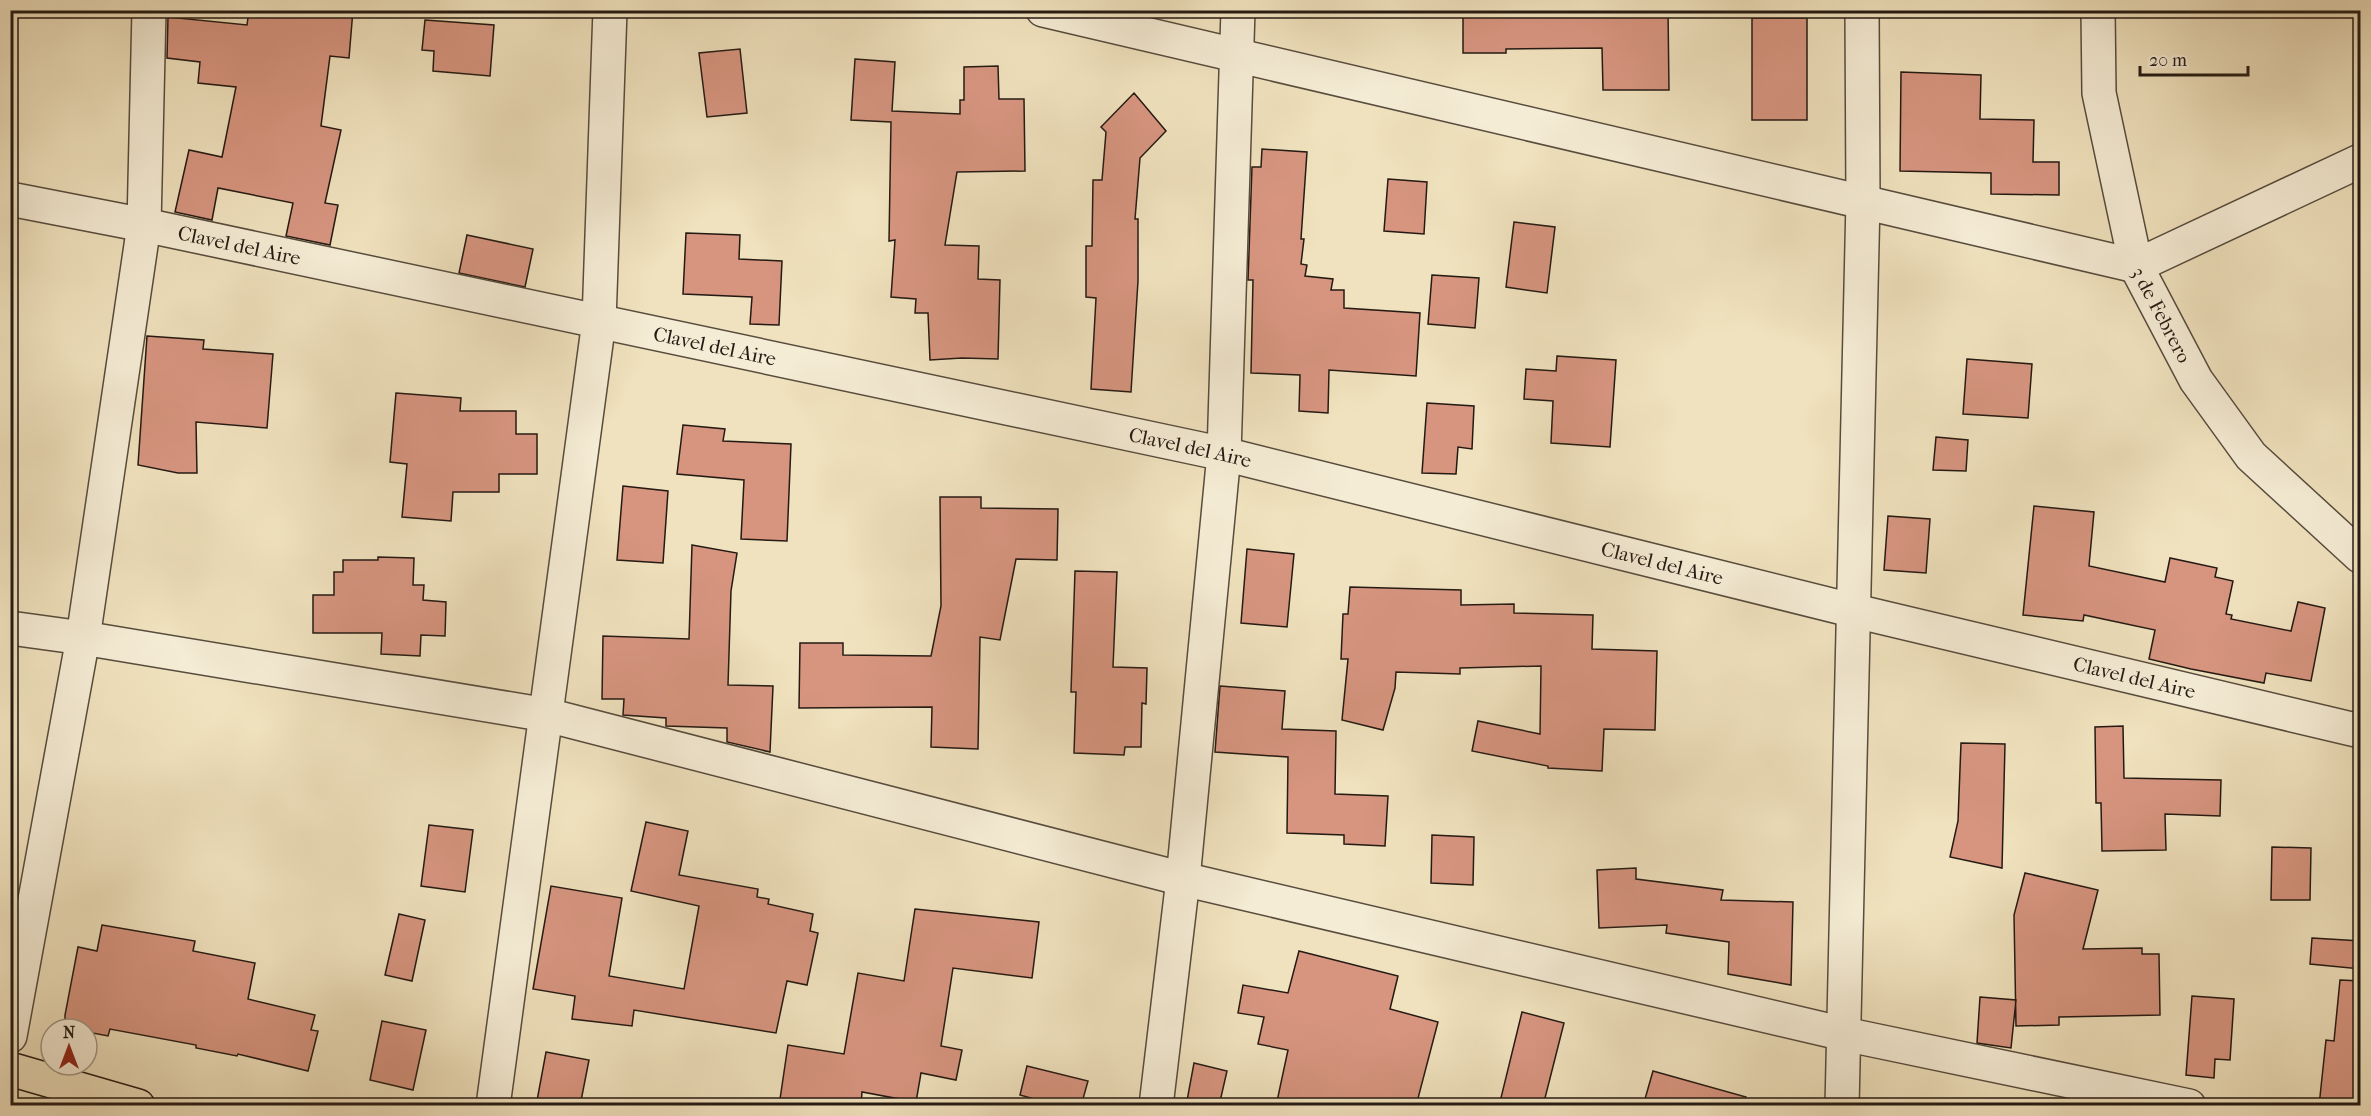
<svg xmlns="http://www.w3.org/2000/svg" width="2371" height="1116" font-family="'IM FELL French Canon',serif">
	<style>
		.building { fill: #d79580; stroke: #241a13; stroke-width: 1.5 }
		.lines { fill: none; stroke-linecap: round; stroke-linejoin: round }
		.minor-casing { stroke: #574c3e; stroke-width: 36 }
		.major-casing { stroke: #241a13; stroke-width: 36 }
		.minor { stroke: #f5ecd5; stroke-width: 33 }
		.major { stroke: #f0e2be; stroke-width: 33 }
		.labels { text-anchor: middle; dominant-baseline: central; stroke-width: 5; stroke-linejoin: round; paint-order: stroke }
		.street-label { font-size: 20px; fill: #241a13; stroke: #f5ecd5 }
	</style>
	<rect width="100%" height="100%" fill="#f0e2be"/>
	<filter id="stains"><feTurbulence type="fractalNoise" baseFrequency=".00333" numOctaves="4"/><feColorMatrix values="0 0 0 0 .2 0 0 0 0 .09 0 0 0 0 .02 0 0 0 .5 -.17"/></filter>
	<radialGradient id="worn" r=".72"><stop offset=".6" stop-color="#630" stop-opacity="0"/><stop offset="1" stop-color="#630" stop-opacity=".3"/></radialGradient>
	<!-- building -->
	<path class="building" d="M 249,10 L 353,10 L 349,58 L 330,56 L 321,126 L 341,130 L 325,203 L 338,205 L 330,245 L 286,236 L 293,203 L 218,188 L 212,220 L 175,212 L 189,150 L 222,157 L 236,87 L 198,83 L 200,62 L 167,58 L 168,17 L 247,25 Z
		M 1463,10 L 1668,10 L 1669,90 L 1603,90 L 1602,48 L 1506,49 L 1506,53 L 1463,53 Z
		M 1752,18 L 1807,18 L 1807,120 L 1752,120 Z
		M 425,20 L 494,25 L 490,76 L 433,71 L 434,51 L 422,50 Z
		M 740,49 L 747,113 L 707,117 L 699,53 Z
		M 855,59 L 895,62 L 892,111 L 960,114 L 960,100 L 964,100 L 964,67 L 998,66 L 999,99 L 1024,99 L 1025,171 L 957,172 L 945,245 L 979,246 L 978,279 L 1000,280 L 998,359 L 962,358 L 930,360 L 928,313 L 915,313 L 916,299 L 891,297 L 895,240 L 889,241 L 891,122 L 851,120 Z
		M 1901,72 L 1981,75 L 1980,119 L 2034,120 L 2033,162 L 2059,162 L 2059,195 L 1991,194 L 1991,173 L 1900,171 Z
		M 1134,93 L 1166,131 L 1140,158 L 1135,219 L 1138,219 L 1138,281 L 1131,392 L 1091,389 L 1096,298 L 1086,297 L 1086,246 L 1092,246 L 1093,180 L 1102,180 L 1106,132 L 1101,127 Z
		M 1262,149 L 1307,152 L 1301,239 L 1304,239 L 1301,264 L 1307,265 L 1305,276 L 1333,279 L 1331,290 L 1344,290 L 1344,308 L 1420,313 L 1416,376 L 1329,370 L 1328,413 L 1299,411 L 1300,375 L 1251,373 L 1253,280 L 1248,280 L 1252,167 L 1261,167 Z
		M 1388,179 L 1427,182 L 1424,234 L 1384,231 Z
		M 1514,222 L 1555,227 L 1547,293 L 1506,287 Z
		M 686,233 L 740,235 L 739,259 L 782,261 L 779,325 L 750,324 L 752,297 L 683,294 Z
		M 467,235 L 533,249 L 525,287 L 459,273 Z
		M 1432,275 L 1479,278 L 1475,328 L 1428,324 Z
		M 147,336 L 204,340 L 203,349 L 273,354 L 267,428 L 196,422 L 197,473 L 178,473 L 138,465 Z
		M 1557,356 L 1616,360 L 1610,447 L 1551,443 L 1553,401 L 1524,399 L 1526,369 L 1556,371 Z
		M 1967,359 L 2032,364 L 2028,418 L 1963,414 Z
		M 396,393 L 461,398 L 460,411 L 516,411 L 516,434 L 537,434 L 537,474 L 499,474 L 499,492 L 453,492 L 451,521 L 402,517 L 407,464 L 390,462 Z
		M 1427,403 L 1474,406 L 1472,449 L 1458,447 L 1456,474 L 1422,473 Z
		M 683,425 L 725,429 L 723,441 L 791,444 L 787,541 L 741,539 L 744,480 L 677,474 Z
		M 1936,437 L 1968,440 L 1966,471 L 1933,470 Z
		M 623,486 L 668,491 L 663,563 L 617,560 Z
		M 940,497 L 981,497 L 981,508 L 1058,509 L 1057,560 L 1016,559 L 1000,640 L 980,637 L 978,749 L 931,747 L 932,707 L 799,708 L 800,643 L 843,643 L 843,655 L 931,656 L 941,606 Z
		M 2034,506 L 2094,512 L 2089,566 L 2165,582 L 2170,558 L 2217,568 L 2215,577 L 2233,581 L 2226,614 L 2232,615 L 2231,619 L 2291,631 L 2298,602 L 2325,608 L 2311,681 L 2266,673 L 2264,683 L 2191,669 L 2149,659 L 2155,630 L 2084,615 L 2083,621 L 2023,615 Z
		M 1888,516 L 1930,519 L 1926,573 L 1884,570 Z
		M 692,545 L 737,553 L 731,591 L 728,685 L 773,686 L 770,752 L 727,742 L 727,728 L 666,726 L 666,718 L 623,715 L 624,699 L 602,699 L 603,636 L 689,639 Z
		M 1247,549 L 1294,554 L 1287,627 L 1241,623 Z
		M 378,557 L 414,558 L 413,585 L 424,585 L 423,600 L 446,602 L 445,636 L 421,635 L 420,656 L 381,654 L 382,633 L 313,633 L 313,595 L 334,595 L 334,572 L 343,572 L 343,560 L 378,560 Z
		M 1075,571 L 1117,572 L 1113,667 L 1147,668 L 1146,704 L 1142,703 L 1141,747 L 1125,747 L 1124,755 L 1074,753 L 1076,692 L 1071,692 Z
		M 1350,587 L 1461,590 L 1461,605 L 1514,604 L 1514,613 L 1593,615 L 1592,649 L 1657,651 L 1655,730 L 1604,729 L 1602,771 L 1548,768 L 1548,766 L 1472,751 L 1478,721 L 1540,734 L 1541,666 L 1460,668 L 1460,674 L 1396,672 L 1395,688 L 1383,730 L 1342,720 L 1348,659 L 1341,659 L 1343,614 L 1348,614 Z
		M 1220,686 L 1285,691 L 1282,729 L 1336,731 L 1335,794 L 1388,796 L 1385,846 L 1344,844 L 1344,835 L 1287,833 L 1288,757 L 1215,752 Z
		M 2123,726 L 2124,778 L 2221,780 L 2220,816 L 2165,814 L 2166,850 L 2102,851 L 2101,803 L 2096,803 L 2095,727 Z
		M 1961,743 L 2005,744 L 2002,868 L 1950,857 L 1958,821 Z
		M 646,822 L 688,831 L 679,875 L 758,889 L 757,897 L 769,899 L 768,904 L 813,914 L 810,931 L 818,933 L 807,985 L 787,981 L 776,1033 L 634,1010 L 632,1026 L 572,1019 L 575,996 L 533,989 L 551,886 L 622,898 L 609,976 L 684,989 L 699,906 L 631,891 Z
		M 429,825 L 473,830 L 465,892 L 421,886 Z
		M 1432,835 L 1474,837 L 1473,885 L 1431,883 Z
		M 2272,847 L 2311,848 L 2310,900 L 2271,900 Z
		M 1636,868 L 1636,879 L 1723,890 L 1721,900 L 1793,902 L 1791,985 L 1728,974 L 1729,942 L 1666,933 L 1667,925 L 1599,928 L 1597,870 Z
		M 2025,873 L 2098,890 L 2083,949 L 2142,948 L 2142,954 L 2159,954 L 2160,1015 L 2059,1017 L 2059,1025 L 2016,1026 L 2014,915 Z
		M 915,909 L 1039,922 L 1032,978 L 953,968 L 941,1046 L 962,1050 L 956,1080 L 921,1073 L 916,1102 L 862,1092 L 861,1106 L 779,1106 L 788,1045 L 844,1054 L 858,973 L 904,981 Z
		M 399,914 L 425,920 L 412,981 L 385,975 Z
		M 102,925 L 195,941 L 193,951 L 255,963 L 248,999 L 315,1015 L 311,1030 L 318,1031 L 308,1071 L 238,1054 L 237,1056 L 196,1048 L 196,1045 L 110,1029 L 108,1036 L 87,1032 L 87,1029 L 65,1027 L 65,1015 L 78,947 L 97,951 Z
		M 2312,938 L 2361,941 L 2361,969 L 2310,964 Z
		M 1299,951 L 1398,976 L 1390,1009 L 1438,1022 L 1416,1106 L 1276,1106 L 1288,1050 L 1258,1044 L 1264,1017 L 1238,1013 L 1243,985 L 1288,993 Z
		M 2340,980 L 2361,981 L 2361,1106 L 2319,1106 L 2326,1040 L 2334,1041 Z
		M 2192,996 L 2234,999 L 2230,1060 L 2215,1059 L 2214,1078 L 2186,1075 Z
		M 1980,997 L 2016,1000 L 2011,1048 L 1977,1043 Z
		M 1522,1012 L 1564,1023 L 1543,1106 L 1499,1106 Z
		M 382,1021 L 426,1030 L 413,1090 L 370,1080 Z
		M 546,1052 L 589,1060 L 580,1106 L 536,1106 Z
		M 1194,1063 L 1227,1071 L 1219,1106 L 1186,1106 Z
		M 1027,1066 L 1088,1081 L 1081,1106 L 1059,1106 L 1020,1095 Z
		M 1653,1071 L 1746,1097 L 1744,1106 L 1643,1106 Z"/>
	<g class="lines">
		<defs>
			<g id="minor">
				<path d="M 1043,10 L 2136,266 L 2360,161"/>
				<path id="s1" d="M 2098,10 L 2099,93 L 2136,266 L 2196,380 L 2251,456 L 2360,556"/>
				<path id="s2" d="M 10,199 L 144,225 L 1224,454 L 1855,611 L 2360,731"/>
				<path d="M 10,628 L 83,638 L 547,715 L 1183,879 L 1844,1034 L 2189,1106"/>
				<path d="M 10,1036 L 83,638 L 144,225 L 149,10"/>
				<path d="M 493,1106 L 599,321 L 610,10"/>
				<path d="M 1156,1106 L 1183,879 L 1224,454 L 1238,10"/>
				<path d="M 1842,1106 L 1863,201 L 1862,10"/>
			</g>
			<path id="major" d="M 10,1069 L 138,1106"/>
		</defs>
		<!-- minor casing -->
		<use href="#minor" class="minor-casing"/>
		<!-- major casing -->
		<use href="#major" class="major-casing"/>
		<!-- minor -->
		<use href="#minor" class="minor"/>
		<!-- major -->
		<use href="#major" class="major"/>
	</g>
	<g class="labels">
		<!-- street labels -->
		<g class="street-label">
			<text stroke="none"><textPath href="#s2" startOffset="234">Clavel del Aire</textPath></text>
			<text stroke="none"><textPath href="#s1" startOffset="315">3 de Febrero</textPath></text>
			<text stroke="none"><textPath href="#s2" startOffset="720">Clavel del Aire</textPath></text>
			<text stroke="none"><textPath href="#s2" startOffset="1206">Clavel del Aire</textPath></text>
			<text stroke="none"><textPath href="#s2" startOffset="1692">Clavel del Aire</textPath></text>
			<text stroke="none"><textPath href="#s2" startOffset="2178">Clavel del Aire</textPath></text>
		</g>
	</g>
	<!-- margin -->
	<rect width="2371" height="1116" fill="none" stroke="#f0e2be" stroke-width="36"/>
	<rect x="12" y="12" width="2347" height="1092" fill="none" stroke="#241a13" stroke-width="3"/>
	<rect x="18" y="18" width="2335" height="1080" fill="none" stroke="#241a13" stroke-width="1.5"/>
	<!-- north arrow -->
	<g transform="translate(69 1047)"><circle r="28" fill="#f5ecd5" stroke="#a19887" stroke-width="1.5"/>
	<path d="M0-4.5L10 22L0 15L-10 22Z" fill="#8f2418"/>
	<text y="-9" font-size="16" font-weight="bold" text-anchor="middle" fill="#241a13">N</text>
	</g>
	<!-- scale -->
	<path d="M2140 66v9h108v-9" fill="none" stroke="#241a13" stroke-width="3"/>
	<text x="2149" y="66" font-size="18" fill="#241a13" stroke="#f5ecd5" stroke-width="4.5" paint-order="stroke">20 m</text>
	<rect width="100%" height="100%" filter="url(#stains)"/>
	<rect width="100%" height="100%" fill="url(#worn)"/>
</svg>
